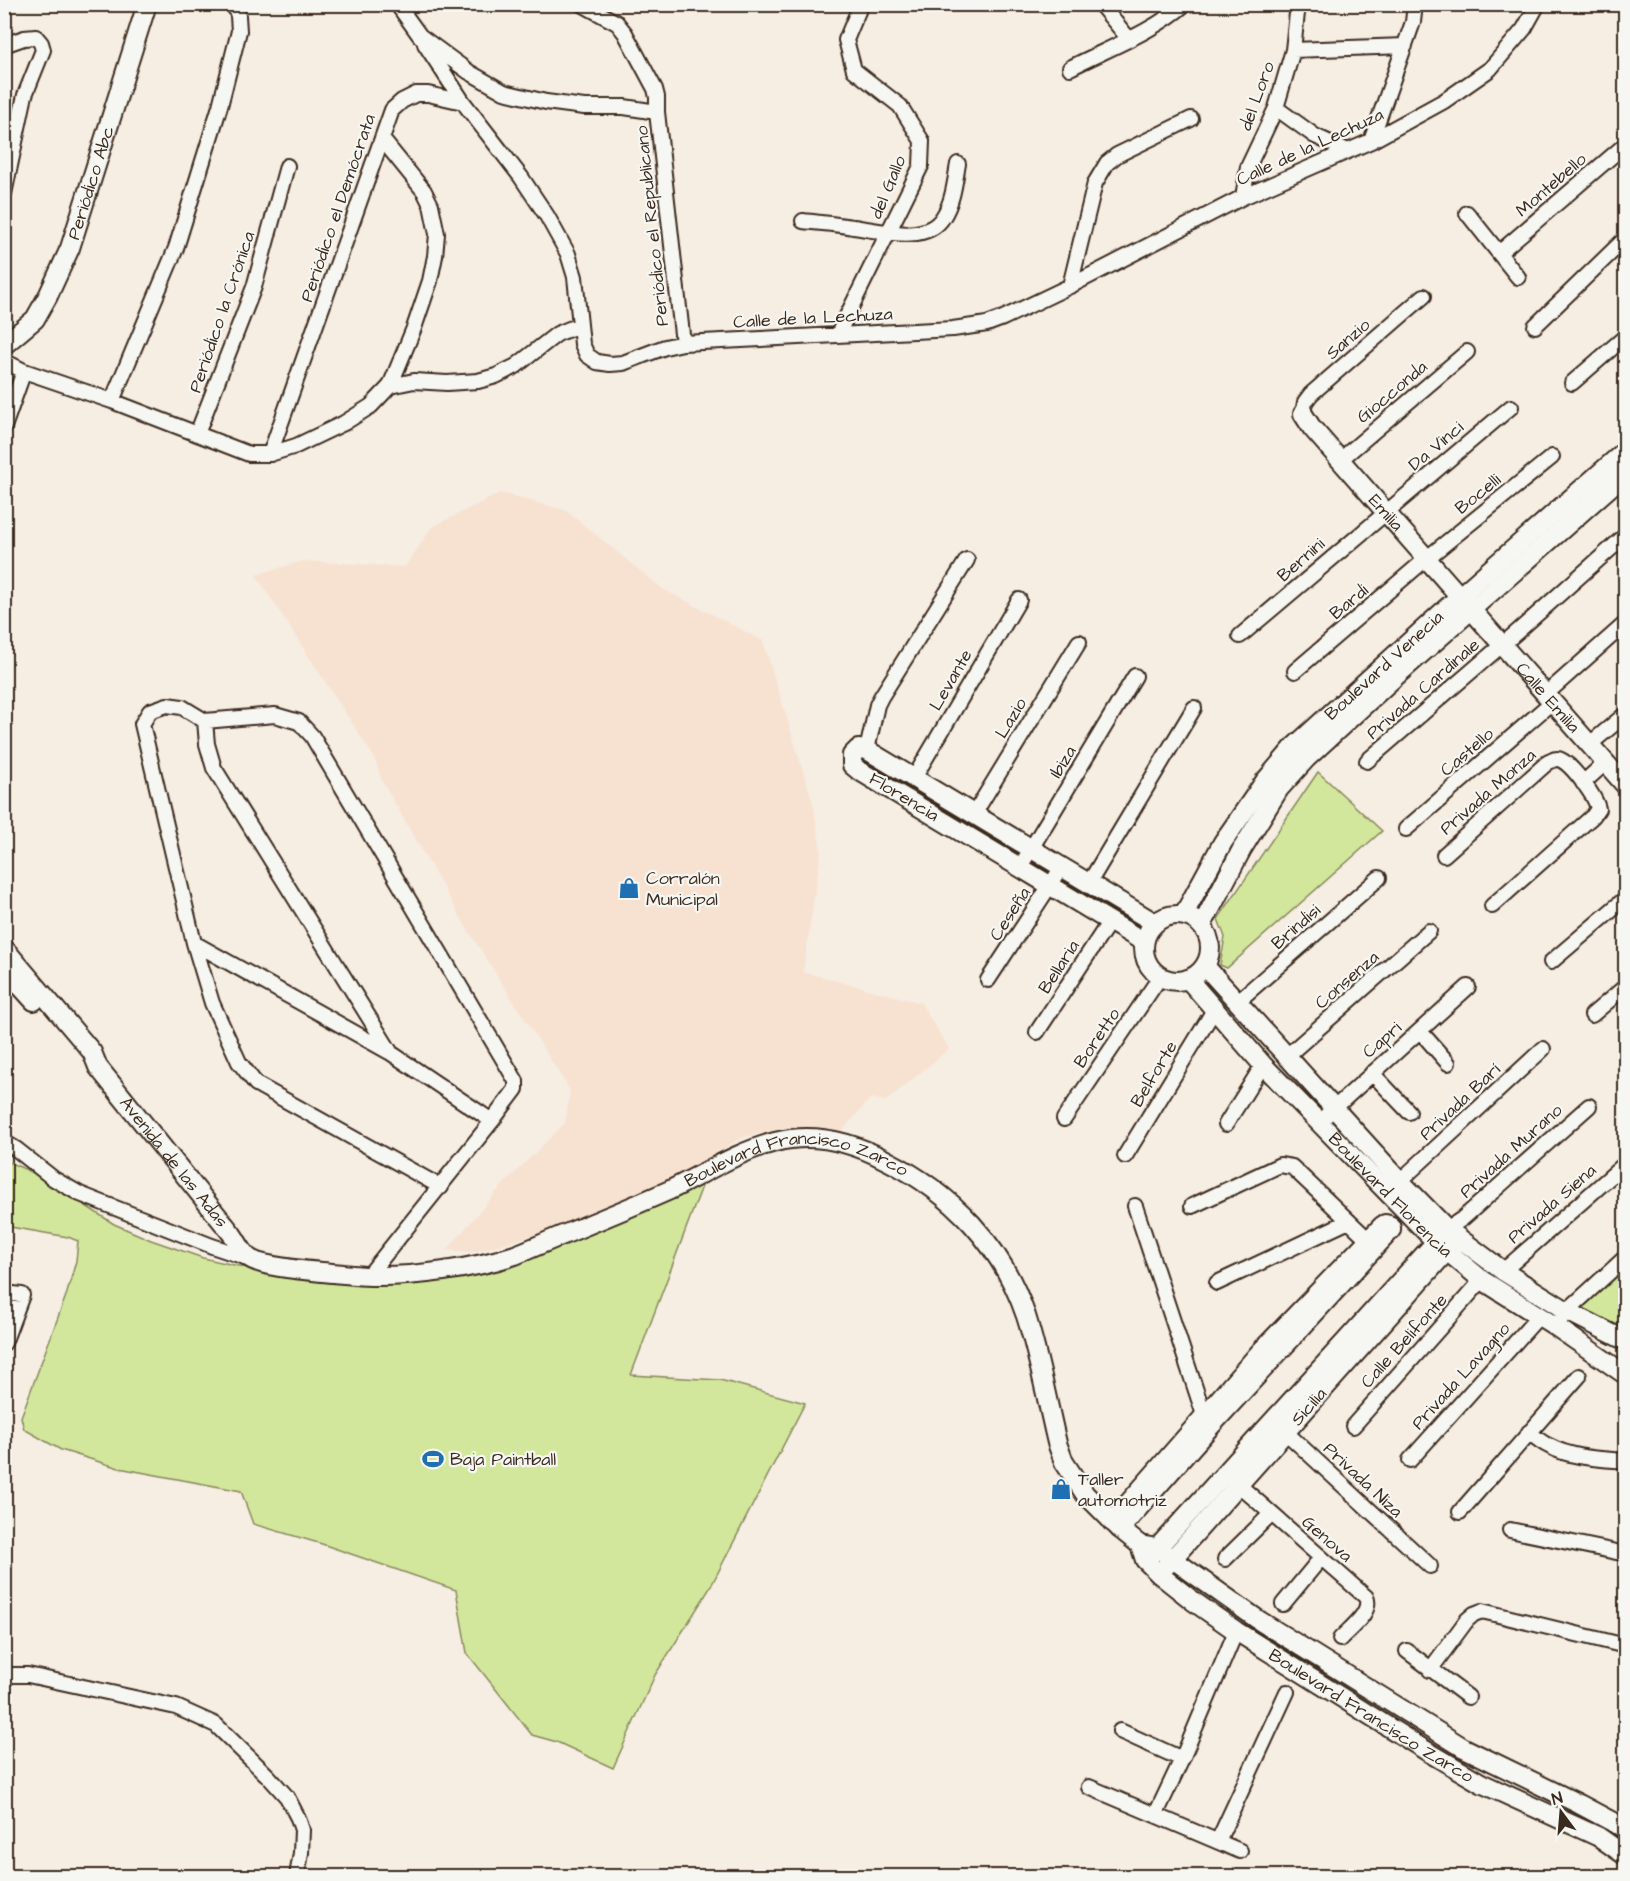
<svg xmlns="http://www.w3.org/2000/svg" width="1630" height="1881" font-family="'Architects Daughter',sans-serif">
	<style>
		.built { fill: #f7e2d1 }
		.green { fill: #d3e79c; stroke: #87885d; stroke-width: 1.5 }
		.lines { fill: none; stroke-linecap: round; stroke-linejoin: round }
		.street-casing { stroke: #3b2a1e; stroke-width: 18 }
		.secondary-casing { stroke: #3b2a1e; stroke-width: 22 }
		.street { stroke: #f6f6f2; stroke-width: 14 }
		.secondary { stroke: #f6f6f2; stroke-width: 18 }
		.labels { text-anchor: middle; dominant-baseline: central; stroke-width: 4.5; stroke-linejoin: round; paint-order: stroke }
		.street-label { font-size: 18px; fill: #3b2a1e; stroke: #f6f6f2 }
		.poi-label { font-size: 18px; fill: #3b2a1e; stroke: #f6f6f2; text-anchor: start }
	</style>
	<rect width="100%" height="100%" fill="#f6ede3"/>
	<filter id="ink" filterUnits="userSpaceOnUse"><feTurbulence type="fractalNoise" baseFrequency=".0167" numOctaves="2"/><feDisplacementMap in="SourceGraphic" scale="12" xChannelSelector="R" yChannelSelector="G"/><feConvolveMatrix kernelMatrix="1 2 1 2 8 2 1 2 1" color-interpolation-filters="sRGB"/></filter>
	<g filter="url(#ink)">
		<!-- built -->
		<path class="built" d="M 500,493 L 565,510 L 663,589 L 763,641 L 813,803 L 821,851 L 803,972 L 921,1003 L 949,1049 L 886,1101 L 871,1098 L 841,1132 L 806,1127 L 783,1128 L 741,1138 L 711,1157 L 656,1185 L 567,1226 L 473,1252 L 447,1250 L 499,1189 L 565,1123 L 570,1090 L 465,925 L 383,783 L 374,757 L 256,575 L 303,561 L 405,567 L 432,527 Z"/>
		<!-- green -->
		<path class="green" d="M 1318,772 L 1382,831 L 1227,968 L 1220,965 L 1225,937 L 1218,919 Z
			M 4,1160 L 36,1174 L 114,1224 L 151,1240 L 203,1258 L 265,1272 L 427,1281 L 704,1181 L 631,1375 L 720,1380 L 805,1403 L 710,1588 L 655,1675 L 613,1768 L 557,1742 L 532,1735 L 467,1653 L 456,1590 L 322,1544 L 253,1524 L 241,1491 L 119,1468 L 61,1450 L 24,1429 L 21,1417 L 67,1293 L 76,1261 L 78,1241 L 68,1237 L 5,1226 Z
			M 1625,1260 L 1625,1324 L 1610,1325 L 1576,1306 Z"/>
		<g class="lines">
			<defs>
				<path id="street" d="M 397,4 L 420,36 L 469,72 L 504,92 L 546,102 L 584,107 L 624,107 L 657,112
					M 582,4 L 617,23 L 625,33 L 655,89 L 657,97 L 657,112 L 683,343
					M 1100,4 L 1129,39
					M 425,44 L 463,102
					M 4,45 L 24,38 L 36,37 L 41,43 L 43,50 L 25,95 L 4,194
					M 1293,50 L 1405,46
					M 1070,68 C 1107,49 1153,32 1185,4
					M 1276,108 L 1315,136 L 1348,151
					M 1371,141 L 1413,22 L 1415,4
					M 1243,197 L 1248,167 L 1276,108 L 1293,50 L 1297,13 L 1297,4
					M 1467,213 L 1518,277
					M 803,221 C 819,223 836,224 853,227 C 879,230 926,245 943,217 C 953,202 955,181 958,164
					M 1500,252 L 1626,144
					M 1070,286 L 1095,183 L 1107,163 L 1117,155 L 1191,119
					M 1535,326 L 1626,238
					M 838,334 L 921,166 L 922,141 L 900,106 L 854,70 L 846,40 L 861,4
					M 4,361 L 24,371 L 4,427
					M 24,371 L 112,401 L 249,454 L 270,454 L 296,446 L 344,423 L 371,406 L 390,386 L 414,328 L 430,281 L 435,256 L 437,234 L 431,205 L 424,191 L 382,139
					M 1572,383 L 1626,336
					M 390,386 L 414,381 L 447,383 L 478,381 L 496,376 L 516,366 L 557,334 L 579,325
					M 112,401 L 176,248 L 220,106 L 239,31 L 238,16 L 234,4
					M 1303,414 L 1305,402 L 1311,394 L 1424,296
					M 197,434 L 254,287 L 287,166
					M 270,454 L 392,110 L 402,101 L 416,94 L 428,94 L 463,102 L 521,177 L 547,216 L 568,254 L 575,277 L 582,344 L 587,355 L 597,362 L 610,364 L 623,363 L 665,347 L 683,343 L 953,329 L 987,324 L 1003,318 L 1070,286 L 1243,197 L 1371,141 L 1444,101 L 1490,69 L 1524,29 L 1538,4
					M 1340,460 L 1467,352
					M 1240,636 L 1511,407
					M 1295,671 L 1426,559 L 1552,457
					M 1546,694 L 1626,623
					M 205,721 L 207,744 L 214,768 L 391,1053 L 492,1121
					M 1590,744 L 1626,714
					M 867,750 L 877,705 L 881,697 L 967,560
					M 1367,761 L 1517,632 L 1626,535
					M 914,778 L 1019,600
					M 1583,783 L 1605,763
					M 974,814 L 1079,642
					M 1406,829 L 1552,702
					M 1444,855 L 1547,763 C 1551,761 1556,757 1561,760 C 1572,765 1596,797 1598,809 L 1593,816 L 1492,906
					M 1020,867 L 1135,676
					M 1089,883 L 1194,708
					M 194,943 L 389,1052
					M 1551,962 L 1626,898
					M 988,980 L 1062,867
					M 1237,1002 L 1379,878
					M 1592,1015 L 1626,986
					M 1420,1031 L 1448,1063
					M 1037,1032 L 1110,921
					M 1288,1055 L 1429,931
					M 1372,1073 L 1409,1112
					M 1064,1119 L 1160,977
					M 1320,1121 L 1468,987
					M 1226,1124 L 1263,1065
					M 4,1142 L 16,1149 L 54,1179 L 80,1194 L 212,1246 L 248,1258
					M 1125,1156 L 1214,1010
					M 1400,1181 L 1543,1049
					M 1135,1206 L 1207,1424
					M 1192,1206 L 1280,1165 L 1292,1167 L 1374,1245
					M 1447,1229 L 1462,1219 L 1589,1106
					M 1503,1271 L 1626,1163
					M 368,1276 L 492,1121 L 516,1089 L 516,1081 L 312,736 L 299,722 L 275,715 L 205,721 L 182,707 L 167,705 L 150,711 L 142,724 L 194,943 L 212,1003 L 239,1062 L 256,1084 L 441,1187
					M 1217,1283 L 1349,1221
					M 4,1293 L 22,1295 L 4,1343
					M 1562,1318 L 1567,1311 L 1626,1257
					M 1279,1426 L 1430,1566
					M 1353,1426 L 1482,1280
					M 1529,1432 C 1535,1437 1542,1443 1549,1446 C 1571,1458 1601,1459 1626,1461
					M 1410,1460 L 1539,1316
					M 1231,1478 L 1366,1597 C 1373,1612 1350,1628 1340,1639
					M 1460,1512 L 1579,1376
					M 1510,1530 L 1626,1554
					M 1225,1559 L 1271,1514
					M 1283,1604 L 1321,1558
					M 1407,1651 L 1468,1697
					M 1430,1670 L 1467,1620 L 1474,1614 L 1482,1611 L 1626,1646
					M 4,1675 L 28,1675 L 176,1707 L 216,1725 L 269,1777 L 287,1797 L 298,1818 L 302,1830 L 301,1853 L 297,1876
					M 1120,1731 L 1182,1759
					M 1089,1787 L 1240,1851
					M 1156,1814 L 1182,1759 L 1236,1631
					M 1218,1841 L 1287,1692"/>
				<g id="secondary">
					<path id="s1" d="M 4,345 L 35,319 L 48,296 L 70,248 L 147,4"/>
					<path id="s2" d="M 1303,414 L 1312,428 L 1626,786"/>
					<path id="s3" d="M 1184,914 L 1223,842 L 1265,781 L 1295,746 L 1460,596 L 1626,450"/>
					<circle cx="1177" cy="948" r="33"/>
					<path d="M 1202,925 L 1242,849 L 1279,789 L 1306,759 L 1395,677 L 1626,473"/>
					<path d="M 1144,942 L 858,770 L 852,765 L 852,755 L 858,749 L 867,750 L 1155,923"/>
					<path id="s4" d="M 4,948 L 92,1052 L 98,1067 L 232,1234 C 237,1241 241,1250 247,1256 C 258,1268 315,1271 333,1273 C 345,1274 358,1276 370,1276 C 414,1277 473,1269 515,1255 C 533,1248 550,1240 568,1233 C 602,1219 636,1205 670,1190 C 705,1173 737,1152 775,1142 C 813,1132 852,1142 886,1160 C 952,1193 1002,1245 1026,1316 C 1039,1357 1047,1401 1057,1443 L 1064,1462 L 1085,1494 L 1120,1529 L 1140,1545 L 1157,1548 L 1260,1621 L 1464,1748 L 1579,1804 L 1626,1829"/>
					<path d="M 1205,966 L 1400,1181 L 1447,1229 L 1503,1271 L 1567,1311 L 1626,1341"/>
					<path d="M 4,968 L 34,1001"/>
					<path id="s5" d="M 1188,979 L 1263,1065 L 1436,1242 L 1482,1280 L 1555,1326 L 1623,1373"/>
					<path d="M 1112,1522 L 1261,1351 L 1382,1226 L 1385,1224 L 1389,1225 L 1391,1227 L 1391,1230 L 1209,1428 L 1120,1529"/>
					<path id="s6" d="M 1140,1545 L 1145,1560 L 1159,1574 L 1193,1601 L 1236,1631 L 1425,1750 L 1481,1783 L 1599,1837 L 1626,1856"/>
					<path d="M 1149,1557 L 1443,1234"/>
					<path id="s7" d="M 1166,1566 L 1455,1242"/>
				</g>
			</defs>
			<!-- street casing -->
			<use href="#street" class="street-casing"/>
			<!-- secondary casing -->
			<use href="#secondary" class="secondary-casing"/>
			<!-- street -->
			<use href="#street" class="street"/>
			<!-- secondary -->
			<use href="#secondary" class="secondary"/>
		</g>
	</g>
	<!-- icons -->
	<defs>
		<symbol id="shop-bare" viewBox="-9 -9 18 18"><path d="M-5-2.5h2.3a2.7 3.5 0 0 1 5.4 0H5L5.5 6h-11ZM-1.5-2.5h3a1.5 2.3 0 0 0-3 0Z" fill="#1f6fb2" stroke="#f6f6f2" stroke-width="2.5" paint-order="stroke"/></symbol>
		<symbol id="stadium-bare" viewBox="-9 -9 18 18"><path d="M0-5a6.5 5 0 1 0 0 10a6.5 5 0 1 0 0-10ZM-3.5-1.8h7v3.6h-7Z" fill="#1f6fb2" stroke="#f6f6f2" stroke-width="2.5" paint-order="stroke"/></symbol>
	</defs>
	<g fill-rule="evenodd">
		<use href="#shop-bare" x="614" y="873" width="30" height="30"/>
		<use href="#stadium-bare" x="418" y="1444" width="30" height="30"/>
		<use href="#shop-bare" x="1046" y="1474" width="30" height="30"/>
	</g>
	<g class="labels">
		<!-- street labels -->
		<g class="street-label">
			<text transform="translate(1257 96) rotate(-70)">del Loro</text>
			<text transform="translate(1310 147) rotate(-25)">Calle de la Lechuza</text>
			<text stroke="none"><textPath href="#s1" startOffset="188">Periódico Abc</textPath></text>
			<text transform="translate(1551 185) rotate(-41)">Montebello</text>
			<text transform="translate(888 187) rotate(-67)">del Gallo</text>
			<text transform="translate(338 208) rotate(-71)">Periódico el Demócrata</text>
			<text transform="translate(652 226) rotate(-96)">Periódico el Republicano</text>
			<text transform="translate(222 312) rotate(-71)">Periódico la Crónica</text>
			<text transform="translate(813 318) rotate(-3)">Calle de la Lechuza</text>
			<text transform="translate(1348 339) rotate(-41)">Sanzio</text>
			<text transform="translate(1392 392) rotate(-40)">Giocconda</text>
			<text transform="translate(1436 446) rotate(-40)">Da Vinci</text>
			<text transform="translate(1478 494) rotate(-39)">Bocelli</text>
			<text stroke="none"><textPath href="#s2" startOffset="129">Emilia</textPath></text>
			<text transform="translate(1301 560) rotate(-41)">Bernini</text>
			<text transform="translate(1349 602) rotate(-40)">Bardi</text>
			<text stroke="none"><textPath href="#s3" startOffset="322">Boulevard Venecia</textPath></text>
			<text transform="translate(951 680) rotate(-60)">Levante</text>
			<text transform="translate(1423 689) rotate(-41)">Privada Cardinale</text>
			<text stroke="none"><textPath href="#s2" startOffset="375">Calle Emilia</textPath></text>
			<text transform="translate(1011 718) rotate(-59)">Lazio</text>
			<text transform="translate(1467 752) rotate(-41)">Castello</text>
			<text transform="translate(1063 762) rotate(-59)">Ibiza</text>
			<text transform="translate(1488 792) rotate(-41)">Privada Monza</text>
			<text transform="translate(904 797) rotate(31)">Florencia</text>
			<text transform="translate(1010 914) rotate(-57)">Ceseña</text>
			<text transform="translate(1296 927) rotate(-41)">Brindisi</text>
			<text transform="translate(1059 967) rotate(-57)">Bellaria</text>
			<text transform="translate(1347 980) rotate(-41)">Consenza</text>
			<text transform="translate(1097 1038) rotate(-56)">Boretto</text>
			<text transform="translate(1382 1040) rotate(-41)">Capri</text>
			<text transform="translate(1154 1074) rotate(-59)">Belforte</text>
			<text transform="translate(1460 1102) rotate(-43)">Privada Barí</text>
			<text transform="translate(1511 1151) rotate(-42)">Privada Murano</text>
			<text stroke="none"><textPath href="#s4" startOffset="274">Avenida de las Adas</textPath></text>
			<text stroke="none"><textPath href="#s4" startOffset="970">Boulevard Francisco Zarco</textPath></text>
			<text stroke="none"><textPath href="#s5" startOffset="296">Boulevard Florencia</textPath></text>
			<text transform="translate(1552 1204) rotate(-41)">Privada Siena</text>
			<text transform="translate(1404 1341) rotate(-48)">Calle Belifonte</text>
			<text transform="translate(1461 1376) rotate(-48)">Privada Lavagno</text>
			<text stroke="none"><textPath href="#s7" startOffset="214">Sicilia</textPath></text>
			<text transform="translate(1363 1480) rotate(43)">Privada Niza</text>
			<text transform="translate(1327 1539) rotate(41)">Genova</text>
			<text stroke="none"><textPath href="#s6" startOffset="291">Boulevard Francisco Zarco</textPath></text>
		</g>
		<!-- poi labels -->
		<g class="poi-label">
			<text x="646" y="878">Corralón<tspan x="646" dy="21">Municipal</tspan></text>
			<text x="450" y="1459">Baja Paintball</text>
			<text x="1078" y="1479">Taller<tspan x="1078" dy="21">automotriz</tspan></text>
		</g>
	</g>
	<!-- margin -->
	<rect width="1630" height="1881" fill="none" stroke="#f6f6f2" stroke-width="24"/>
	<rect x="12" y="12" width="1606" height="1857" fill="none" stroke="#3b2a1e" stroke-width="2" filter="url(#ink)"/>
	<!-- north arrow -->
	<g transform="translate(1561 1812) rotate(344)" stroke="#f6f6f2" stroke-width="4.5" paint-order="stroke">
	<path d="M0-4.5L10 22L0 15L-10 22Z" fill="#3b2a1e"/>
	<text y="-9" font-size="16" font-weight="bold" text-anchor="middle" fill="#3b2a1e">N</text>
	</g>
</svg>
